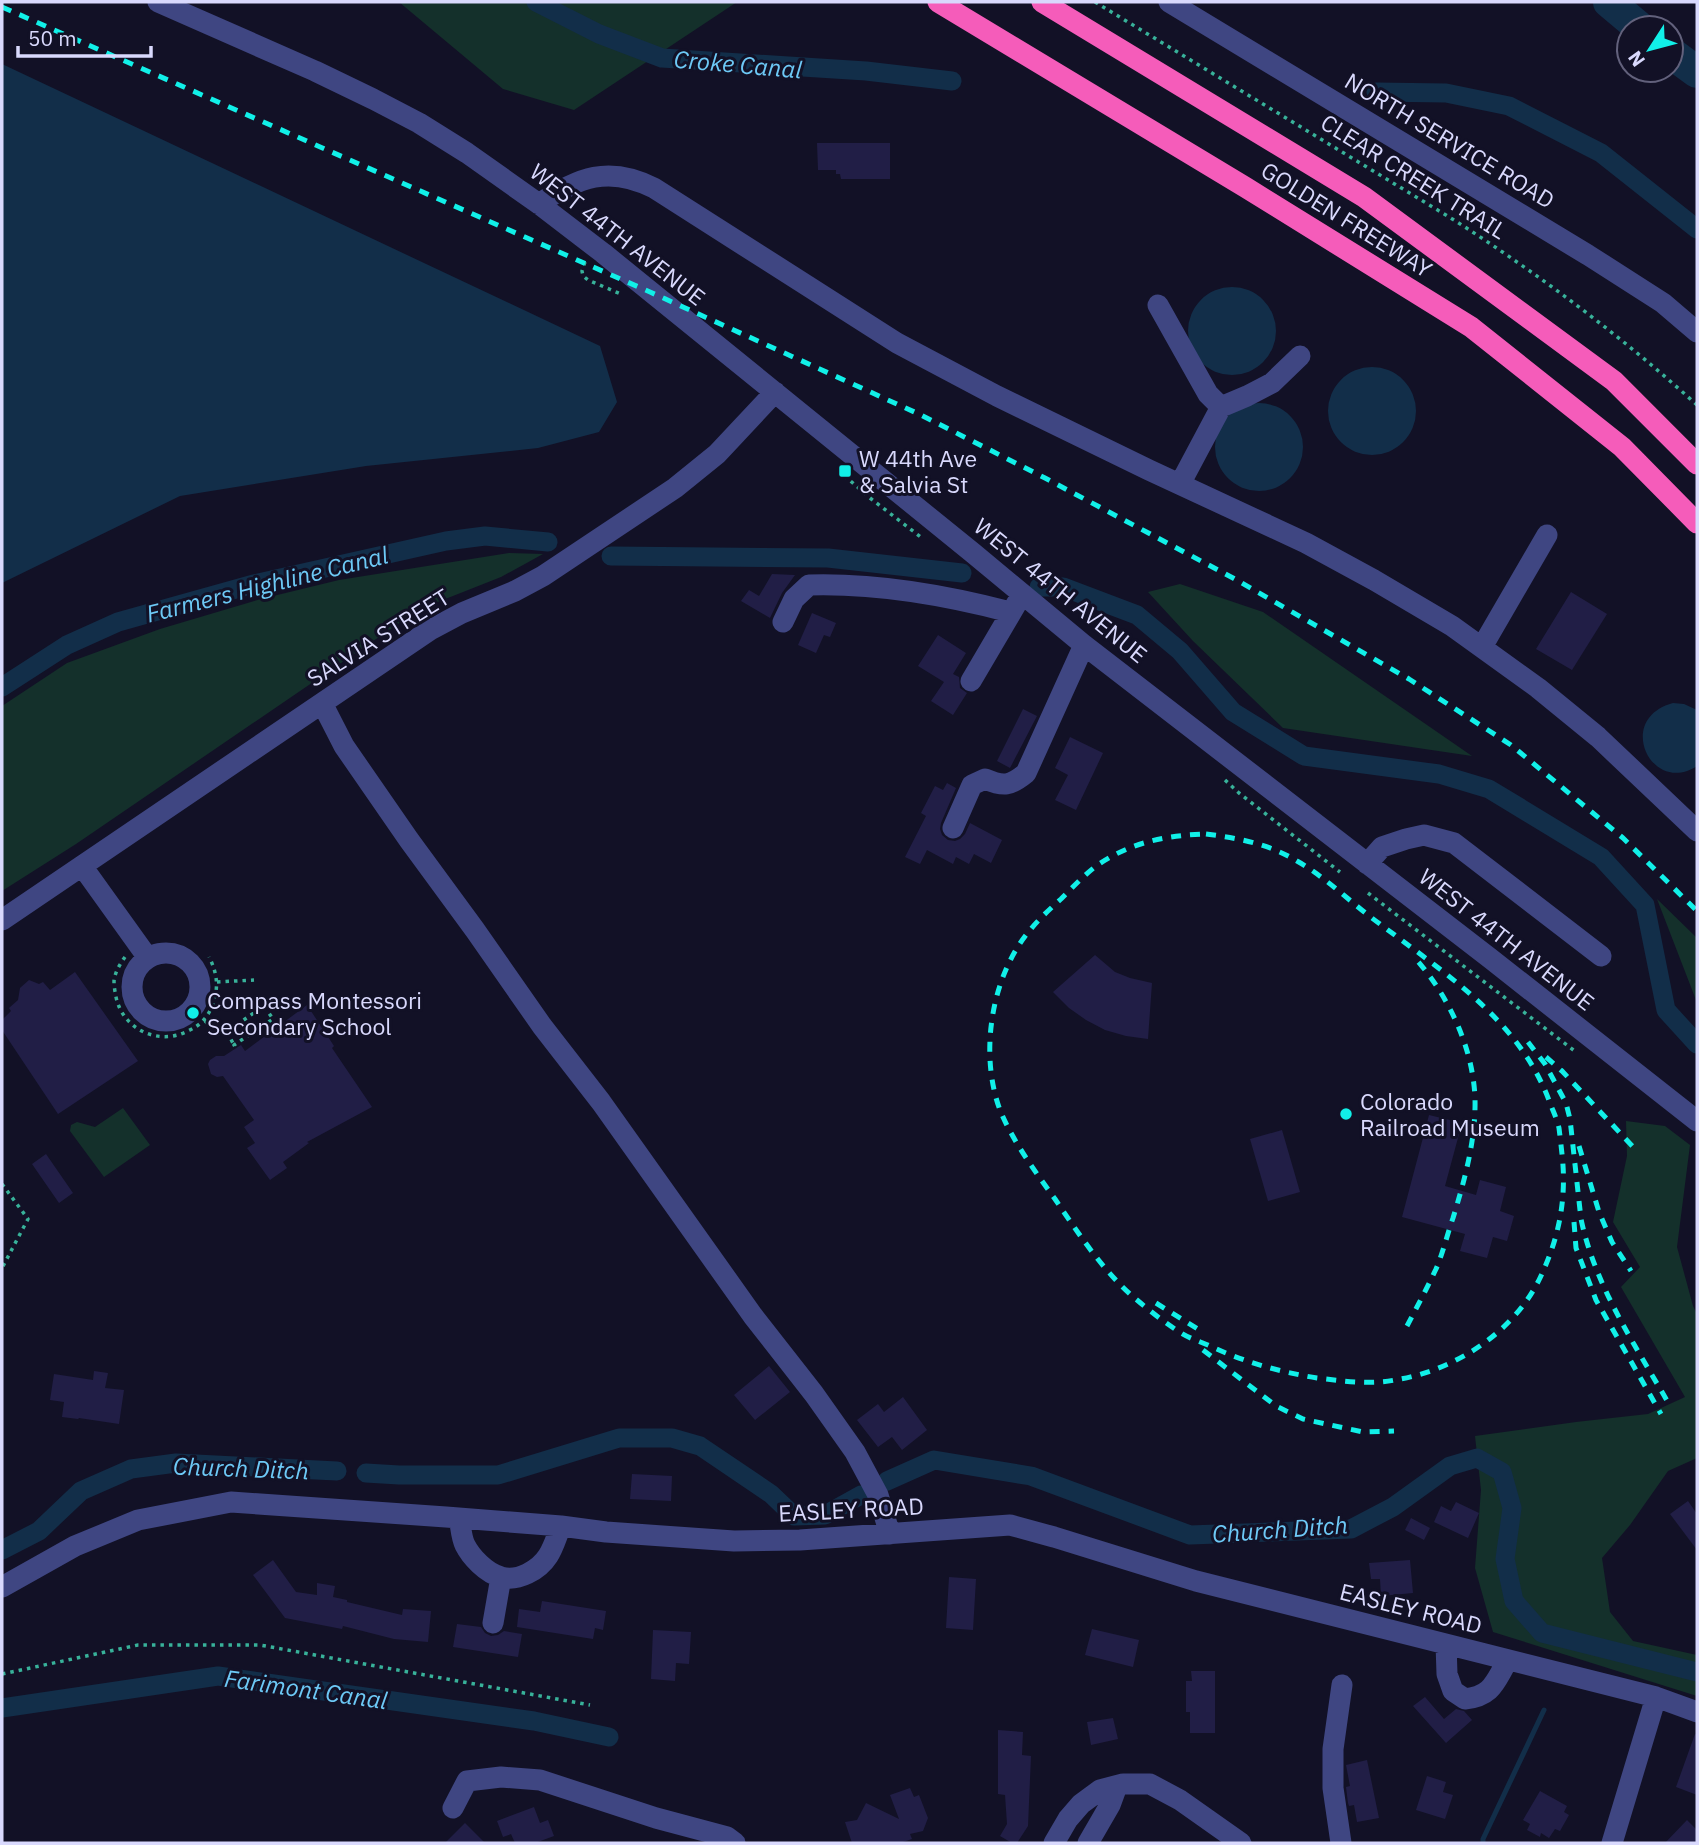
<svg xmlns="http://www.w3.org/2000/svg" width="1699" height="1845" font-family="'IBM Plex Sans',sans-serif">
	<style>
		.green { fill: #14302b }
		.water { fill: #122e49 }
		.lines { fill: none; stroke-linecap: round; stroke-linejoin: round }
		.stream { stroke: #122e49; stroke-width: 5 }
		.canal { stroke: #122e49; stroke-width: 19 }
		.river { stroke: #122e49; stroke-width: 32 }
		.building { fill: #211e46 }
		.path { stroke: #38b29a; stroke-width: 3.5; stroke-dasharray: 3.5 5; stroke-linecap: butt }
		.minor { stroke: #3f4682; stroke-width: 21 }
		.highway { stroke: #f55cba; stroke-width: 21 }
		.rail { stroke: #11f0e8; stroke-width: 5; stroke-dasharray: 10 9; stroke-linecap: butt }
		.poi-dot { fill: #11f0e8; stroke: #121126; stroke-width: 2.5 }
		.labels { text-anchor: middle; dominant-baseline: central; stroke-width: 6; stroke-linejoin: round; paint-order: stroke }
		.street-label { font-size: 23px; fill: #d9d9fd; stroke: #121126 }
		.poi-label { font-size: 23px; fill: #d9d9fd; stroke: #121126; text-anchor: start }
		.water-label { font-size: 24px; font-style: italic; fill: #6dc9f6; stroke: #121126 }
	</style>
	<rect width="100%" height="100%" fill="#121126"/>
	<!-- green -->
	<path class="green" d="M 399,2 L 737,2 L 574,110 L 503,89 Z
		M 509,553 L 543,554 L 501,577 L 420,609 L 76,844 L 2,891 L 2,706 L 67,663 L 160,629 L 261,599 L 339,580 Z
		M 1180,584 L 1263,612 L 1472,756 L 1283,728 L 1193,641 L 1148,592 Z
		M 1657,899 L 1697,938 L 1697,1001 L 1696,1000 Z
		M 123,1108 L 150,1145 L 104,1177 L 70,1131 L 71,1125 L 77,1122 L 95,1127 Z
		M 1626,1121 L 1665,1126 L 1690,1145 L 1677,1247 L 1693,1306 L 1697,1314 L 1697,1458 L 1668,1471 L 1630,1525 L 1602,1558 L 1610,1612 L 1633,1641 L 1697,1655 L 1697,1696 L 1493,1632 L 1475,1568 L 1481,1490 L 1475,1436 L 1576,1422 L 1648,1414 L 1685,1397 L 1621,1287 L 1640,1267 L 1613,1222 L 1627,1156 Z"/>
	<!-- water -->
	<path class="water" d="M 2,64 L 600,346 L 617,402 L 599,432 L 538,448 L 366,466 L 180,496 L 2,583 Z
		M1188 331a44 44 0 1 1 88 0a44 44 0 1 1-88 0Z
		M1328 411a44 44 0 1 1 88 0a44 44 0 1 1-88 0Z
		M1215 447a44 44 0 1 1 88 0a44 44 0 1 1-88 0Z
		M 1673,703 L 1684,704 L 1697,710 L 1697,766 C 1652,796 1614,719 1673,703 Z"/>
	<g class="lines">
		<!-- stream -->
		<path class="stream" d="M 1483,1843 L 1483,1839 L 1544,1710"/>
		<!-- canal -->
		<path class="canal" d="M 536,2 L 599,34 L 662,58 L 866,71 L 952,81
			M 1376,92 L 1446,93 L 1509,106 L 1601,153 L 1697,229
			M 611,556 L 828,558 L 962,573
			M 1039,587 L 1063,587 L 1137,615 L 1180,651 L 1233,712 L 1304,756 L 1439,774 L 1489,789 L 1601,857 L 1645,905 L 1666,1010 L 1697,1044
			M 2,687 L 67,645 L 118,622 L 254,584 L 446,541 L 485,536 L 548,542
			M 366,1473 L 399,1475 L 498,1475 L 619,1438 L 672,1438 L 700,1446 L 771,1494 L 794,1516 L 825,1515 L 861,1495
			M 887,1481 L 934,1460 L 1031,1476 L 1190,1535 L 1351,1529 L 1393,1507 L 1450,1466 L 1477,1458 L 1502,1472 L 1512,1508 L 1505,1559 L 1514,1601 L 1542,1633 L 1697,1672
			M 2,1550 L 39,1531 L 81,1491 L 131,1469 L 176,1463 L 337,1471
			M 2,1708 L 218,1676 L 534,1721 L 609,1737"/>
		<!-- river -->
		<path class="river" d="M 1609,2 L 1640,28
			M 1671,53 L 1697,72"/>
	</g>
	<!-- building -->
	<path class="building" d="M 817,143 L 890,143 L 890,179 L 841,179 L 840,174 L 836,174 L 836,170 L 818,170 Z
		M 772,574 L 795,575 L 782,593 L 770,618 L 741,601 L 749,590 L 759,596 Z
		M 1571,592 L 1607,614 L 1572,670 L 1536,649 Z
		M 812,613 L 836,623 L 830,637 L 824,635 L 816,653 L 798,645 Z
		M 938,635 L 966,653 L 953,674 L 959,677 L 960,688 L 967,693 L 953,715 L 931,701 L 944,682 L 918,666 Z
		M 1023,709 L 1037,716 L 1010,768 L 997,761 Z
		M 1070,737 L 1103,753 L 1076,810 L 1055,800 L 1068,775 L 1055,768 Z
		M 947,783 L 956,788 L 941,823 L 940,829 L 942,835 L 948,840 L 955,841 L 960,839 L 965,834 L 970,823 L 1002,840 L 991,863 L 974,854 L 969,864 L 956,857 L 953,864 L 927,850 L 920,864 L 905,857 L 926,816 L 921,813 L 935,786 L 943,790 Z
		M 1095,955 L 1115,972 L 1130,978 L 1152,983 L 1148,1039 L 1126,1036 L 1105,1030 L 1086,1020 L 1069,1008 L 1053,992 Z
		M 75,972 L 138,1061 L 58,1114 L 2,1030 L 2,1020 L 11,1011 L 9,1008 L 18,1000 L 20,988 L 29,980 L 39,984 L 43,982 L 50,990 Z
		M 307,1005 L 334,1046 L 332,1048 L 372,1107 L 307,1142 L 309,1143 L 283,1162 L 287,1168 L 270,1180 L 247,1148 L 255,1143 L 244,1127 L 254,1120 L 223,1076 L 217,1077 L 211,1074 L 208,1064 L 210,1060 L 216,1056 L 224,1056 L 241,1045 L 245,1051 Z
		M 1429,1115 L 1462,1123 L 1445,1186 L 1476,1195 L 1480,1180 L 1506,1187 L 1500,1211 L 1514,1216 L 1507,1241 L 1493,1237 L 1487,1258 L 1460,1251 L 1465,1234 L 1402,1217 Z
		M 1282,1130 L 1300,1192 L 1268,1201 L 1250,1139 Z
		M 46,1154 L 73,1193 L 59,1203 L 32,1164 Z
		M 769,1366 L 790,1392 L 755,1420 L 734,1395 Z
		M 94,1371 L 108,1373 L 105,1388 L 124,1390 L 119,1424 L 79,1418 L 78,1419 L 62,1417 L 64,1402 L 50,1400 L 54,1374 L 93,1380 Z
		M 903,1397 L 927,1430 L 902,1450 L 892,1437 L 878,1447 L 857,1420 L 878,1404 L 884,1412 Z
		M 632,1474 L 672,1476 L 671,1501 L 630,1499 Z
		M 1688,1501 L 1697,1514 L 1697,1550 L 1670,1514 Z
		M 1456,1502 L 1479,1513 L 1468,1538 L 1434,1522 L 1441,1506 L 1451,1511 Z
		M 1411,1518 L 1430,1528 L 1424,1540 L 1405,1530 Z
		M 273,1560 L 296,1592 L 317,1595 L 317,1583 L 335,1586 L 333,1597 L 347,1600 L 347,1602 L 402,1615 L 403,1609 L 431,1611 L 428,1642 L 394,1639 L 343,1626 L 342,1629 L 285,1618 L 253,1575 Z
		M 1410,1560 L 1413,1593 L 1381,1596 L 1380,1579 L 1371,1579 L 1369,1563 Z
		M 949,1577 L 976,1579 L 973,1630 L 946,1628 Z
		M 542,1601 L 606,1611 L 603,1630 L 595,1628 L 593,1639 L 517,1627 L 519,1609 L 540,1612 Z
		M 457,1624 L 481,1627 L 485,1633 L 491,1636 L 498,1635 L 504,1631 L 522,1634 L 518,1657 L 453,1647 Z
		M 1092,1629 L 1139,1640 L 1133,1667 L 1085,1655 Z
		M 653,1630 L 691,1632 L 689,1664 L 676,1663 L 675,1681 L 651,1679 Z
		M 1191,1671 L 1215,1671 L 1215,1733 L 1190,1733 L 1190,1712 L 1186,1712 L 1186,1681 L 1192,1681 Z
		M 1425,1697 L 1444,1719 L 1456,1709 L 1464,1711 L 1472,1720 L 1446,1743 L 1413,1706 Z
		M 1113,1718 L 1118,1739 L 1091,1745 L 1087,1722 Z
		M 998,1730 L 1023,1732 L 1022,1755 L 1031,1756 L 1028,1826 L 1017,1843 L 1012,1843 L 1000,1836 L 1007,1824 L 1005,1795 L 998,1794 Z
		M 1695,1734 L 1697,1735 L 1697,1795 L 1676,1787 Z
		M 1367,1760 L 1379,1818 L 1357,1822 L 1354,1805 L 1349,1806 L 1348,1803 L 1346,1787 L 1350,1786 L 1346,1765 Z
		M 1427,1776 L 1446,1782 L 1443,1792 L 1453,1795 L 1445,1819 L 1416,1810 Z
		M 910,1788 L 914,1797 L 919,1795 L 928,1818 L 923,1831 L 910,1834 L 912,1839 L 900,1843 L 852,1843 L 845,1822 L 857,1820 L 866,1803 L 899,1819 L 890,1795 Z
		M 1540,1791 L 1567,1806 L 1564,1812 L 1569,1815 L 1560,1831 L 1555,1829 L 1549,1838 L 1541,1833 L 1540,1837 L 1527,1830 L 1530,1824 L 1523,1820 Z
		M 534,1807 L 540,1823 L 548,1820 L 554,1836 L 535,1843 L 515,1843 L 511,1834 L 503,1837 L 497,1821 Z
		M 1687,1820 L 1697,1830 L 1697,1843 L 1665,1843 Z
		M 465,1823 L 485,1843 L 445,1843 Z"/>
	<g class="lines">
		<!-- path -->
		<path class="path" d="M 1095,2 L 1454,220 C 1540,275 1621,336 1697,405
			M 585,262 L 582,271 L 583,276 L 588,280 L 623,295
			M 838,470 L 870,498 L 922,538
			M 1225,780 L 1239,793 L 1340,872
			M 1368,893 L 1576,1052
			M 125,957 C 120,964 115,972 114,981 C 114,986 115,992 116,997 C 123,1030 159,1046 188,1031 C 201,1025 208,1017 213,1004 C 219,987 217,972 209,957
			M 217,982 L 254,980
			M 205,1021 L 222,1037 L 229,1030 L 264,1006 L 273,1019 L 234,1045 L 236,1048
			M 227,1032 L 234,1045
			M 2,1184 L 28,1219 L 2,1268
			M 2,1674 L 138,1645 L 260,1645 L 590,1705"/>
		<!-- minor -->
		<path class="minor" d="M 158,2 L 315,71 L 373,99 L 419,123 L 467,153 L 539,204 L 603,253 L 973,553 L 1084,645 L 1491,959 L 1697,1121
			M 1169,2 L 1588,255 L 1663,303 L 1697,332
			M 539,204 C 578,177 609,165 654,188 L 897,343 L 997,396 L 1149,470 L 1306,543 L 1374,580 L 1452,626 L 1538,688 L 1598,737 L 1697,831
			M 1158,305 L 1208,394 L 1221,407
			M 1180,484 L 1221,407 L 1247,396 L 1272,383 L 1300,356
			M 783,622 L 794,599 L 809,585 C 877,583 945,595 1010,612
			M 1482,647 L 1547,535
			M 971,681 L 1018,601
			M 322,703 L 344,746 L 409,840 L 475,930 L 542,1026 L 601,1102 L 753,1316 L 814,1394 L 855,1452 L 878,1495 L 890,1534
			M 953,828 L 972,785 L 985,779 C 1004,787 1010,786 1026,773 L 1084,645
			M 1367,864 L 1382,847 L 1406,839 L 1424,835 L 1454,843 L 1601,956
			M 82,866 L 148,958
			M 2,920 L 430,630 L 462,613 L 515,591 L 543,576 L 675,488 L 717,454 L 775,392
			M132 987a34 34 0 1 1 68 0a34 34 0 1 1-68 0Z
			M 459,1518 C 461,1526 461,1537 465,1545 C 471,1557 486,1573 501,1577 C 518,1582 539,1570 548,1556 C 554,1547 557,1535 561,1526
			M 2,1587 L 75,1546 L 138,1520 L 231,1502 L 446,1517 L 561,1526 L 606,1532 L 734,1541 L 800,1540 L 1010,1525 L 1054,1537 L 1196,1581 L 1656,1697 L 1697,1712
			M 493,1623 L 501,1577
			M 1446,1644 L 1447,1674 L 1453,1691 L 1465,1699 C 1493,1696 1495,1681 1508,1660
			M 453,1808 L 467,1781 L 501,1777 L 540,1780 L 656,1818 L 727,1837 L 735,1843
			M 1054,1843 L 1068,1819 L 1081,1804 L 1100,1790 L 1123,1784 L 1150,1784 L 1180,1800 L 1241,1843
			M 1088,1843 L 1110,1805 L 1117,1786
			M 1341,1843 L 1333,1788 L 1333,1749 L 1342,1685
			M 1612,1843 L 1656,1697"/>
		<!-- highway -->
		<path class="highway" d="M 938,2 L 1245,187 L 1471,327 L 1622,447 L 1697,523
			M 1042,2 L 1364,197 L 1614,381 L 1697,464"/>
		<!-- rail -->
		<path class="rail" d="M 2,7 L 650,292 L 921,415 L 1045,478 L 1233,578 L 1409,679 L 1511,745 L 1623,838 L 1697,911
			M 1206,834 C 1238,838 1269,844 1297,861 C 1327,878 1352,904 1380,924 C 1446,974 1521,1022 1550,1103 C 1553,1111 1557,1119 1559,1128 C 1560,1136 1561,1145 1562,1154 C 1567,1199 1559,1239 1539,1280 C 1512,1334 1453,1371 1395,1380 C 1369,1385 1343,1381 1317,1378 C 1280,1372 1244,1362 1210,1346 C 1199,1341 1188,1338 1178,1331 C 1164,1322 1150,1311 1137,1300 C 1105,1274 1078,1233 1055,1199 C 1036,1173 1012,1140 1000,1110 C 979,1054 991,976 1030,930 C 1039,919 1050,909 1061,899 C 1073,887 1085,874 1099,864 C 1132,842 1168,835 1206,834 Z
			M 1528,1042 L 1545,1064 L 1566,1103 L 1570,1119 L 1581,1219 C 1595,1286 1635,1345 1669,1404
			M 1546,1057 L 1562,1071 L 1636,1150
			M 1579,1146 L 1599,1212 L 1612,1242 L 1631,1271
			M 1574,1222 L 1576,1248 L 1596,1300 L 1661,1414
			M 1156,1303 L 1198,1329
			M 1407,1326 C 1417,1307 1427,1288 1436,1269 C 1443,1253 1447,1235 1453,1218 C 1465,1179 1476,1139 1475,1098 C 1473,1047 1448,995 1415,958
			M 1203,1350 L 1276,1406 L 1303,1419 L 1363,1432 L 1394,1431"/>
	</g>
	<!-- markers -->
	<g class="poi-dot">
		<rect x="838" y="464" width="14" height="14" rx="3.5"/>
		<circle cx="193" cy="1013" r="7"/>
		<circle cx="1346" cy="1114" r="7"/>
	</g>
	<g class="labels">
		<!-- street labels -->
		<g class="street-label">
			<text transform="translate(1450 140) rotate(31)">NORTH SERVICE ROAD</text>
			<text transform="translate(1414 176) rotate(32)">CLEAR CREEK TRAIL</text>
			<text transform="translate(1347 219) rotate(32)">GOLDEN FREEWAY</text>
			<text transform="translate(618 234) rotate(38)">WEST 44TH AVENUE</text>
			<text transform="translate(1061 590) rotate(39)">WEST 44TH AVENUE</text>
			<text transform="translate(378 637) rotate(-32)">SALVIA STREET</text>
			<text transform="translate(1507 939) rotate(38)">WEST 44TH AVENUE</text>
			<text transform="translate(851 1509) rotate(-3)">EASLEY ROAD</text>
			<text transform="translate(1411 1608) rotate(14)">EASLEY ROAD</text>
		</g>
		<!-- poi labels -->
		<g class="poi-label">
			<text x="859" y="458">W 44th Ave<tspan x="859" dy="26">&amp; Salvia St</tspan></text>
			<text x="207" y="1000">Compass Montessori<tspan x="207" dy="26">Secondary School</tspan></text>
			<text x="1360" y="1101">Colorado<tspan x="1360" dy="26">Railroad Museum</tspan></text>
		</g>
		<!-- water labels -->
		<g class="water-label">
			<text transform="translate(738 64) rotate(5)">Croke Canal</text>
			<text transform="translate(267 584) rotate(-14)">Farmers Highline Canal</text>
			<text transform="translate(241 1468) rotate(2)">Church Ditch</text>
			<text transform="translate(1280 1529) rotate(-4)">Church Ditch</text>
			<text transform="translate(306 1689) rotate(8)">Farimont Canal</text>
		</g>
	</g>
	<!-- border -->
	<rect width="1699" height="1845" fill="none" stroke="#d9d9fd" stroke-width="7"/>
	<!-- north arrow -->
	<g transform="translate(1650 49) rotate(234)"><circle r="33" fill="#121126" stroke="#62617c" stroke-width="2"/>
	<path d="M0-5L12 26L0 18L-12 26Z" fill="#11f0e8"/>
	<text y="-10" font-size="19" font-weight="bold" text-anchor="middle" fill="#d9d9fd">N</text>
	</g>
	<!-- scale -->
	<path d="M18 46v10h133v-10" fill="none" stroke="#d9d9fd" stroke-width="3.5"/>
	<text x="28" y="46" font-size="21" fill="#d9d9fd" stroke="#121126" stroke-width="5" paint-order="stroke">50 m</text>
</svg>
